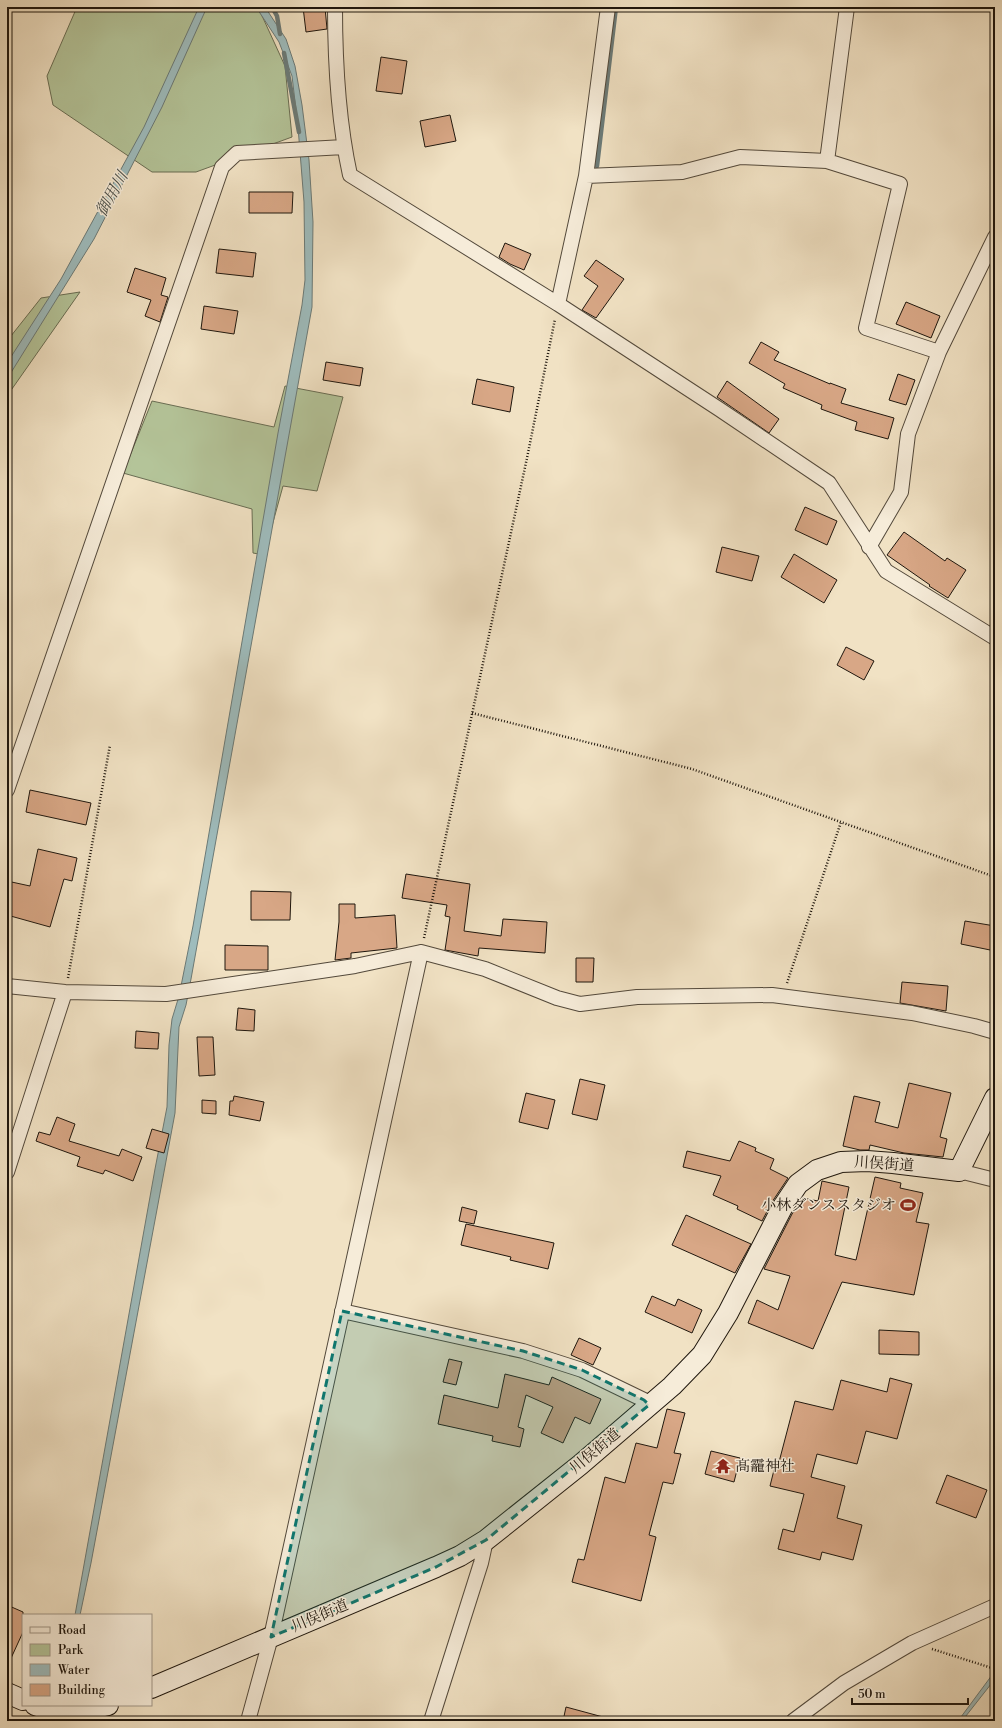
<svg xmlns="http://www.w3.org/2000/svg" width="1002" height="1728" font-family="'Libre Bodoni','Noto Serif JP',serif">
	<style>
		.green { fill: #b4c499; stroke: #696d53 }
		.water { fill: #9ebcbd; stroke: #6b7a77 }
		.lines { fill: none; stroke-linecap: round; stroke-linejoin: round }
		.stream { stroke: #6b7a77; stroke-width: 4.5 }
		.building { fill: #d8a786; stroke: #1e160d }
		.minor-casing { stroke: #53493b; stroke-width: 16 }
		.secondary-casing { stroke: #1e160d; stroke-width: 22 }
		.path { stroke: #1e160d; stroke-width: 2.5; stroke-dasharray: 1 2; stroke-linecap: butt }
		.minor { stroke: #f6ecd9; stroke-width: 14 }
		.secondary { stroke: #f6ecd9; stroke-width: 20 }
		.marked { fill: #0f766e; fill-opacity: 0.2; stroke: #0f766e; stroke-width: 3; stroke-dasharray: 8 5; stroke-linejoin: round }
		.labels { text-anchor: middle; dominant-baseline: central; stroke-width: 3; stroke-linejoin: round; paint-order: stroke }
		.street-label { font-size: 15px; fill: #1e160d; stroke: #f6ecd9 }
		.poi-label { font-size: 15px; fill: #1e160d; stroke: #f6ecd9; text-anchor: end }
		.water-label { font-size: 16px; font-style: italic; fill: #4b504b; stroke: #f6ecd9 }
	</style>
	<rect width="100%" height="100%" fill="#f1e2c4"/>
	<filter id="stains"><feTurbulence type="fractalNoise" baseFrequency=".005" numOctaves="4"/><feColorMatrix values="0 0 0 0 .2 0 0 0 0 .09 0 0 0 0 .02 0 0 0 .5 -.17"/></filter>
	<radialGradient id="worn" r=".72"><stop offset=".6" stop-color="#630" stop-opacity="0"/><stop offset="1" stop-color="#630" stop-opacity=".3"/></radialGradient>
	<!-- green -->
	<path class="green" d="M 77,7 L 258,7 L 285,66 L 292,137 L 196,172 L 152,172 L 53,105 L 47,76 Z
		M 80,292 L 7,396 L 7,341 L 41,298 Z
		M 285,386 L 343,397 L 317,491 L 283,486 L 264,555 L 253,553 L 252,509 L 123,473 L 152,401 L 274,427 Z"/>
	<!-- water -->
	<path class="water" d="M 199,7 L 207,7 L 162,107 L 94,239 L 7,379 L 7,363 L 61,279 L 144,127 Z
		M 256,7 L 265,7 L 286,39 L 295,66 L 302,105 L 309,160 L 313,222 L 312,307 L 191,979 L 186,1005 L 179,1027 L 175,1113 L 91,1563 L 80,1615 L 75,1615 L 155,1169 L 167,1107 L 169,1045 L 172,1019 L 179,996 L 193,926 L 278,433 L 302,305 L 305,280 L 304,202 L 298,127 L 292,76 L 279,42 Z
		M 995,1671 L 995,1679 L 962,1721 L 958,1721 Z"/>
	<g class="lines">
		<!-- stream -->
		<path class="stream" d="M 272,7 L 277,16 L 280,34
			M 284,53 L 299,132
			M 597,166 L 616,7"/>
	</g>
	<!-- building -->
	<path class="building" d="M 303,7 L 325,7 L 327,29 L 306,32 Z
		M 381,57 L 407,61 L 402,94 L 376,91 Z
		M 450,115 L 456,141 L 425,147 L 420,121 Z
		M 249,192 L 293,192 L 292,213 L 249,213 Z
		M 505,243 L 531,254 L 524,270 L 510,264 L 499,257 Z
		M 219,249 L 256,253 L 253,277 L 216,273 Z
		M 596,260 L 624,279 L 596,318 L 582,310 L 598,286 L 584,276 Z
		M 135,268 L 166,278 L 161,295 L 168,297 L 160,322 L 145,316 L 151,300 L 127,292 Z
		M 906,302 L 940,316 L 931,338 L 896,324 Z
		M 204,306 L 238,311 L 234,334 L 201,329 Z
		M 761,342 L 779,352 L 774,360 L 830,384 L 830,383 L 846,389 L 841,403 L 894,418 L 888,439 L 855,430 L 857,422 L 821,409 L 822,405 L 783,388 L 785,384 L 749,363 Z
		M 326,362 L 363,368 L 360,386 L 323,380 Z
		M 898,374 L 915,380 L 906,405 L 889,400 Z
		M 477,379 L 514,387 L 510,412 L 472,404 Z
		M 727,381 L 779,419 L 769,433 L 717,397 Z
		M 805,507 L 837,521 L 827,545 L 795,530 Z
		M 904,532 L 945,561 L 947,558 L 966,570 L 948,598 L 929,586 L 930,585 L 887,555 Z
		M 722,547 L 759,556 L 752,581 L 716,572 Z
		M 794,554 L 837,580 L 824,603 L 781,577 Z
		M 846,647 L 874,661 L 864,680 L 837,665 Z
		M 30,790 L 91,803 L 86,825 L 26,812 Z
		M 38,849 L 77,858 L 72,881 L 64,879 L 50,927 L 7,915 L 7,881 L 30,886 Z
		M 406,874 L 470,884 L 464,931 L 501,936 L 503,919 L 547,922 L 545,953 L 479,948 L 478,956 L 445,950 L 450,917 L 445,916 L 447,905 L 402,898 Z
		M 251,891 L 291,892 L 290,920 L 251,920 Z
		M 339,904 L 355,904 L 355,918 L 395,915 L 397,948 L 351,953 L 351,958 L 335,960 L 339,922 Z
		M 965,921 L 995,926 L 995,951 L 961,944 Z
		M 225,945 L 268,946 L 268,970 L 225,970 Z
		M 576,958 L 594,958 L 593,982 L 576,982 Z
		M 902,982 L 948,986 L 946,1011 L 900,1003 Z
		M 238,1008 L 255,1010 L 254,1031 L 236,1030 Z
		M 136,1031 L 159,1033 L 158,1049 L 135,1048 Z
		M 197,1037 L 213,1037 L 215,1075 L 199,1076 Z
		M 580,1079 L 605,1085 L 597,1120 L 572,1114 Z
		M 909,1083 L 951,1093 L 940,1137 L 947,1139 L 943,1157 L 904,1153 L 870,1145 L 869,1150 L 860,1150 L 843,1146 L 854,1096 L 880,1102 L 875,1122 L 898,1128 Z
		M 526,1093 L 555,1100 L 548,1129 L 519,1122 Z
		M 234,1096 L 264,1102 L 260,1121 L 229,1115 L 230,1101 L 233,1101 Z
		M 202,1100 L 216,1101 L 216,1114 L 202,1113 Z
		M 57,1117 L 75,1124 L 69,1141 L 119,1156 L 122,1149 L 142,1157 L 133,1181 L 105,1170 L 103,1174 L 77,1166 L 80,1157 L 36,1141 L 39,1132 L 50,1135 Z
		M 152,1129 L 169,1134 L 164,1153 L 146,1148 Z
		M 739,1141 L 756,1148 L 755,1151 L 774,1159 L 770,1169 L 788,1178 L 772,1202 L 762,1221 L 737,1209 L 738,1206 L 713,1195 L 721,1176 L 683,1167 L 687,1151 L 730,1161 Z
		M 875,1177 L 901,1183 L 900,1188 L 923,1193 L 916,1222 L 929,1224 L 914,1295 L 842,1282 L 813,1349 L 748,1323 L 757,1300 L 778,1310 L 790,1276 L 764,1269 L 792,1214 L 803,1198 L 818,1201 L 822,1181 L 849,1187 L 835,1255 L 856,1260 Z
		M 462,1207 L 477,1211 L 474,1224 L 459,1221 Z
		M 686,1215 L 751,1244 L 735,1273 L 672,1245 Z
		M 466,1224 L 554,1243 L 548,1269 L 510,1260 L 511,1257 L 461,1245 Z
		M 652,1296 L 675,1306 L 678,1299 L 702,1310 L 692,1333 L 645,1312 Z
		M 879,1330 L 919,1332 L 919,1355 L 879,1354 Z
		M 579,1338 L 601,1348 L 593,1365 L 571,1355 Z
		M 449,1359 L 462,1362 L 456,1385 L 443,1382 Z
		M 505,1374 L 549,1385 L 552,1377 L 601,1399 L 590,1424 L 575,1417 L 563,1443 L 541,1433 L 553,1407 L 526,1395 L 518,1427 L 524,1429 L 520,1447 L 492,1441 L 493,1436 L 438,1424 L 444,1395 L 498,1408 Z
		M 890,1378 L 912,1384 L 897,1439 L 866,1431 L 857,1464 L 817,1454 L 811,1477 L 845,1486 L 837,1518 L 862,1525 L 853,1560 L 822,1552 L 820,1560 L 778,1549 L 783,1529 L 794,1532 L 804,1494 L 770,1486 L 776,1462 L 779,1462 L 795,1401 L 833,1410 L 841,1380 L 887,1392 Z
		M 667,1409 L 685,1413 L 674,1453 L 681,1454 L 673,1484 L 663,1482 L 649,1535 L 656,1537 L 641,1601 L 572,1582 L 578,1559 L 584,1560 L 605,1477 L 625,1483 L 636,1443 L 657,1448 Z
		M 711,1451 L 740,1458 L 734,1482 L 705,1474 Z
		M 947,1475 L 987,1490 L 976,1518 L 936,1503 Z
		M 7,1605 L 23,1612 L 23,1632 L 7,1667 Z
		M 566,1707 L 603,1717 L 603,1721 L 563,1721 Z"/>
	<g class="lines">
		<defs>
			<path id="minor" d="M 335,7 C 335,63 338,120 350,175 L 558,304 L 719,409 L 829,483 L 886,571 L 995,638
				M 827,161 L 847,7
				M 586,176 L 682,172 L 740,157 L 827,161 L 900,184 L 866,328 L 939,352
				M 558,304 L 586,176 L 608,7
				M 869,547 L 901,492 L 908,434 L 939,352 L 995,237
				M 7,790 L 222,167 L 237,153 L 344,147
				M 7,986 L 65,992 L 166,994 L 355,966 L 421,952 L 485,969 L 557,998 L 580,1004 L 637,997 L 772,995 L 912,1013 L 974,1026 L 995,1032
				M 959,1171 L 995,1180
				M 7,1172 L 65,992
				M 342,1311 L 523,1351 L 582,1370 L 644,1400 L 649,1405
				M 41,1721 L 48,1710
				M 248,1721 L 271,1637 L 421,952
				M 431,1721 L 481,1563 L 486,1540
				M 793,1721 L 844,1683 L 912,1643 L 995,1606"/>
			<path id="secondary" d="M 151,1688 L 436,1567 L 460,1556 L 486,1540 L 580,1465 L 672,1386 L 702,1355 L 728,1313 L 782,1208 L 798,1184 L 817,1170 L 841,1162 L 867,1161 L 893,1163 L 959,1171 L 995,1098
				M 7,1693 L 23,1700
				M 35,1705 C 62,1716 80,1712 108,1705"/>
		</defs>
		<!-- minor casing -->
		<use href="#minor" class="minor-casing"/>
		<!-- secondary casing -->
		<use href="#secondary" class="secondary-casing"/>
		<!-- path -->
		<path class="path" d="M 472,713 L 692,769 L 995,877
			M 424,938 L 527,458 L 555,319
			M 68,978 L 110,745
			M 787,983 L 841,822
			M 932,1649 L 995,1669"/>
		<!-- minor -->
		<use href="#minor" class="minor"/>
		<!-- secondary -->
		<use href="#secondary" class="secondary"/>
	</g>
	<!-- marked area -->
	<path class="marked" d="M 342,1311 L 523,1351 L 582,1370 L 644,1400 L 649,1405 L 486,1540 L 436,1567 L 271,1637 Z"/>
	<!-- icons -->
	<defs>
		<symbol id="stadium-bare" viewBox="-9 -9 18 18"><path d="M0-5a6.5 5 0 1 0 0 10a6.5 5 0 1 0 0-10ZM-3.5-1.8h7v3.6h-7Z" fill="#8f2418" stroke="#f6ecd9" stroke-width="2.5" paint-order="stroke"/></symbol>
		<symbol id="temple-bare" viewBox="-9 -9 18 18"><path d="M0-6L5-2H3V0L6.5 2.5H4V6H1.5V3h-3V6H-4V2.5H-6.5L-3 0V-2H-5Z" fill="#8f2418" stroke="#f6ecd9" stroke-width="2.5" paint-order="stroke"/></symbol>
	</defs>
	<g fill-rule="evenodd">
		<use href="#stadium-bare" x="897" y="1194" width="22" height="22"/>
		<use href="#temple-bare" x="712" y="1455" width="22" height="22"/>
	</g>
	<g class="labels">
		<!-- street labels -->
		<g class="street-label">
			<text transform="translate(884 1164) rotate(4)">川俣街道</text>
			<text transform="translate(595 1451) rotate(-40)">川俣街道</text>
			<text transform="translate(320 1616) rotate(-23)">川俣街道</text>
		</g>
		<!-- poi labels -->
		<g class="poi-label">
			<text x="896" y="1205">小林ダンススタジオ</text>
			<text x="735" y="1466" text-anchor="start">髙靇神社</text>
		</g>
		<!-- water labels -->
		<g class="water-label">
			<text transform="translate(112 194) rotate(-61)">御用川</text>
		</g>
	</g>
	<!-- margin -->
	<rect width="1002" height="1728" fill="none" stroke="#f1e2c4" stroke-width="24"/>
	<rect x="8" y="8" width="986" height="1712" fill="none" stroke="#1e160d" stroke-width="2"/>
	<rect x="12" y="12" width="978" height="1704" fill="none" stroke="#1e160d"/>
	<!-- legend -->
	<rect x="22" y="1614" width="130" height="92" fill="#f6ecd9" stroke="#a09687"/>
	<rect x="30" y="1627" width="20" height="6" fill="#f6ecd9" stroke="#a09687"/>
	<text x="58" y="1634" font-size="12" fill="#1e160d">Road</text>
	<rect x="30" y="1644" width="20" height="12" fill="#b4c499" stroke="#a09687"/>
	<text x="58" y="1654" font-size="12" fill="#1e160d">Park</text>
	<rect x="30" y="1664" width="20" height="12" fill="#9ebcbd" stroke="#a09687"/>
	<text x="58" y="1674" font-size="12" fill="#1e160d">Water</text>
	<rect x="30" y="1684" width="20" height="12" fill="#d8a786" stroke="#a09687"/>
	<text x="58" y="1694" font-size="12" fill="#1e160d">Building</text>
	<!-- scale -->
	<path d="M852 1698v6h116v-6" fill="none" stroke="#1e160d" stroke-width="2"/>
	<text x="858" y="1698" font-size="12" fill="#1e160d" stroke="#f6ecd9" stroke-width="3" paint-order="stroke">50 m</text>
	<rect width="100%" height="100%" filter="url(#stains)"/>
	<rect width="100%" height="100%" fill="url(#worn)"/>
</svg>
